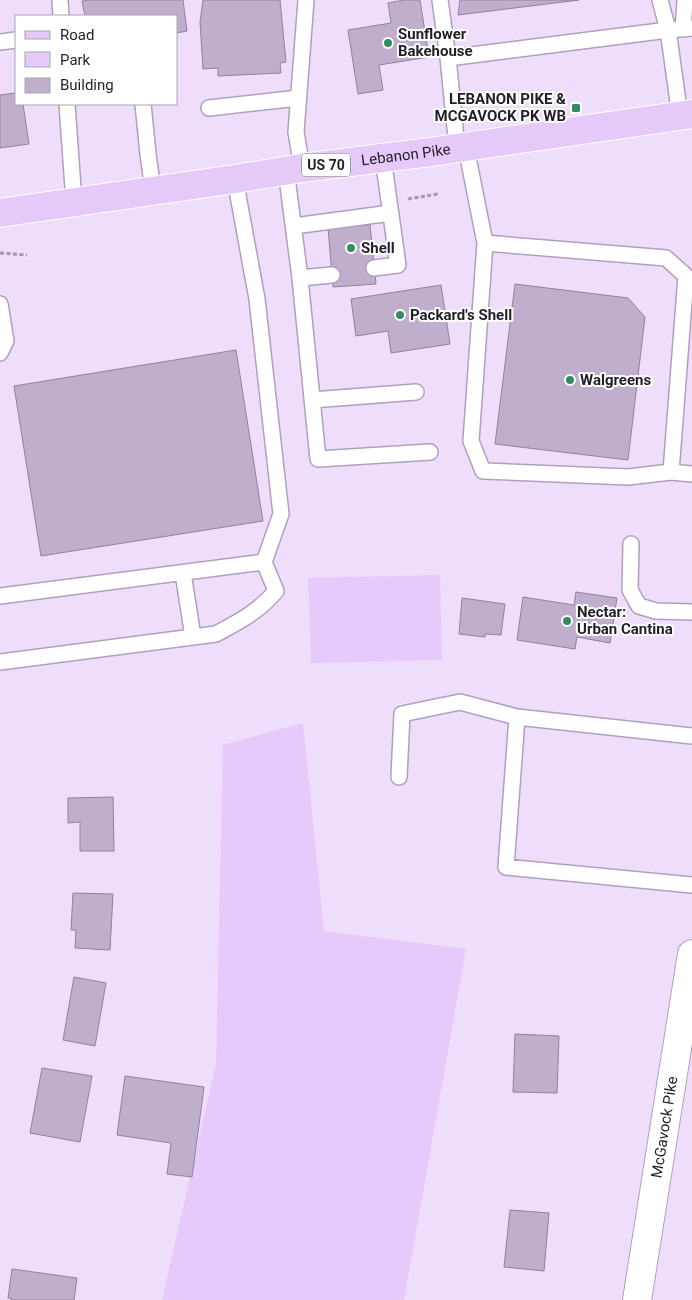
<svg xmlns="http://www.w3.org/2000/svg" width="692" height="1300" font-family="Roboto,sans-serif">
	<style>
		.green { fill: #e6cafb }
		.building { fill: #c0afcc; stroke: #91819d }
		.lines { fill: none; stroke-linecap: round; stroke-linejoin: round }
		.service-casing { stroke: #b1a0bd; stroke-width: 18 }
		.secondary-casing { stroke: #b1a0bd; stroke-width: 30 }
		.primary-casing { stroke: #fff; stroke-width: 30 }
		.path { stroke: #a497ae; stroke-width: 3; stroke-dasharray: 4 2.5; stroke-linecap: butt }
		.service { stroke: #fff; stroke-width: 15 }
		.secondary { stroke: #fff; stroke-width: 28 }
		.primary { stroke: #e5c9f8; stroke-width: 28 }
		.poi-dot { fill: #308c63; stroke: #fff; stroke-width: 2 }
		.labels { text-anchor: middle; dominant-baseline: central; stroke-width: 4; stroke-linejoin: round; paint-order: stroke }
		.shield { fill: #fff; stroke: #656168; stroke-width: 1 }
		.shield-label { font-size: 14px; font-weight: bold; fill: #231d28 }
		.poi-label { font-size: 15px; font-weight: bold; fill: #231d28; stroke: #fff; text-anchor: start }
		.street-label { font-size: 15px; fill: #231d28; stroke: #fff }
	</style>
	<rect width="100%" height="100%" fill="#eeddfb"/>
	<!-- green -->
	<path class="green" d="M 440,575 L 442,660 L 311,663 L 308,578 Z
		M 303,723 L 324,931 L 466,949 L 404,1300 L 162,1300 L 216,1064 L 223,745 Z"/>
	<!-- building -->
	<path class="building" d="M 86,0 L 183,0 L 187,31 L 176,33 L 176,16 L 85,16 L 82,1 Z
		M 203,0 L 280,0 L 286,62 L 280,63 L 281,73 L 218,76 L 218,68 L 203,69 L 200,22 Z
		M 404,0 L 420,0 L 429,57 L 379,65 L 383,90 L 358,94 L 348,30 L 391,23 L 388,3 Z
		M 460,0 L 579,0 L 458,15 Z
		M 16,93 L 16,104 L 23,104 L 29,144 L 0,148 L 0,95 Z
		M 370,225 L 376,284 L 333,287 L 328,228 Z
		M 515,284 L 628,298 L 645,317 L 628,460 L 495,444 Z
		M 441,285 L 450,344 L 391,353 L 388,331 L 356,336 L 351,299 Z
		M 236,350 L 263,521 L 41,556 L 14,386 Z
		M 576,592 L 617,598 L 610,643 L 577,637 L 575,649 L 517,640 L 523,597 L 574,605 Z
		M 462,598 L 505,604 L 501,635 L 485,634 L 485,637 L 459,634 Z
		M 113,797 L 114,851 L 80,851 L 80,822 L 68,823 L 68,798 Z
		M 73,893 L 113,894 L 110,950 L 75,948 L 76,930 L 71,930 Z
		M 74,977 L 106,983 L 95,1046 L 63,1040 Z
		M 515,1034 L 559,1036 L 557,1093 L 513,1092 Z
		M 42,1068 L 92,1076 L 80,1142 L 30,1133 Z
		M 125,1076 L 204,1087 L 192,1177 L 167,1174 L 171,1143 L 117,1135 Z
		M 510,1210 L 549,1213 L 544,1271 L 504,1267 Z
		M 12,1269 L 77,1278 L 74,1300 L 11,1300 L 11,1298 L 8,1298 Z"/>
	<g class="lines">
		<defs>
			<path id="service" d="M 60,0 L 61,16
				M 440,0 L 448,58
				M 660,0 L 668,30 L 692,28
				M 683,29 L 685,1
				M 0,42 L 16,40
				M 67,104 L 74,202
				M 143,104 L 148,154 L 153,190
				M 209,108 L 298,98
				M 466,147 L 485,243 L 471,441 L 483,471 L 628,477 L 671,472 L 686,276 L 666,258 L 485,243
				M 457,148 L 448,58 L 668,30 L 680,116
				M 302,168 L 296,132 L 306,0
				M 286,170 L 300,278 L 332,275
				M 294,226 L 391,213
				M 374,268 L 398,265 L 383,158
				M 300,278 L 318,459 L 430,452
				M 0,304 L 6,341 L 0,353
				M 312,400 L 416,392
				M 671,472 L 692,474
				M 631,544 L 630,590 L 639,606 L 656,611 L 692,612
				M 183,573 L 193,637
				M 0,596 L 264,562 L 281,514 L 257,299 L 235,179
				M 0,662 L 216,634 C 240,621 258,612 276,591 L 264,562
				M 692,736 L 517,717 L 506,867 L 692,885
				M 399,777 L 402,714 L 460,702 L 517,717"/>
			<g id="secondary">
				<path id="s1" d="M 637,1300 L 692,954"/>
			</g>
			<g id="primary">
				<path id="s2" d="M 0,213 L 235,179 L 302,168 L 430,152 L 692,114"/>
			</g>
		</defs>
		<!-- service casing -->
		<use href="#service" class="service-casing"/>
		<!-- secondary casing -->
		<use href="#secondary" class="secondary-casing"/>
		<!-- primary casing -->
		<use href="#primary" class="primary-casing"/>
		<!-- path -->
		<path class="path" d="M 408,199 L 438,194
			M 0,253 L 27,255"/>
		<!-- service -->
		<use href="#service" class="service"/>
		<!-- secondary -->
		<use href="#secondary" class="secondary"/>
		<!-- primary -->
		<use href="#primary" class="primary"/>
	</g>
	<!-- markers -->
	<g class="poi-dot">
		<circle cx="388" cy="43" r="5"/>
		<rect x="571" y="103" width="10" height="10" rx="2.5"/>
		<circle cx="351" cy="248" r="5"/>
		<circle cx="400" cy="315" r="5"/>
		<circle cx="570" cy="380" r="5"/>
		<circle cx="567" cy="621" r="5"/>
	</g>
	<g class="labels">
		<!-- shield labels -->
		<rect class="shield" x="302" y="153.5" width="48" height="23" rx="4"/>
		<g class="shield-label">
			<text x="326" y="165">US 70</text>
		</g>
		<!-- poi labels -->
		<g class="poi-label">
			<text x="398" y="34">Sunflower<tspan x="398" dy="17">Bakehouse</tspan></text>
			<text x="566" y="99" text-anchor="end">LEBANON PIKE &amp;<tspan x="566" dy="17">MCGAVOCK PK WB</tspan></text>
			<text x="361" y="248">Shell</text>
			<text x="410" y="315">Packard's Shell</text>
			<text x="580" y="380">Walgreens</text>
			<text x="577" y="612">Nectar:<tspan x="577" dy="17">Urban Cantina</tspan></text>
		</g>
		<!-- street labels -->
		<g class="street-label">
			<text stroke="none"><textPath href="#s2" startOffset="410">Lebanon Pike</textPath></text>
			<text stroke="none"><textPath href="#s1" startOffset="175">McGavock Pike</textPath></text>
		</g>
	</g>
	<!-- legend -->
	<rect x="15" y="15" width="162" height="90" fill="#ffffff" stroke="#a7a5a9"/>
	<rect x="25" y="31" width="25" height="8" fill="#e5c9f8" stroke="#a7a5a9"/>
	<text x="60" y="40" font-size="15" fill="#231d28">Road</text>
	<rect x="25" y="52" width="25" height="15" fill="#e6cafb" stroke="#a7a5a9"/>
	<text x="60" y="65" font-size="15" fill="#231d28">Park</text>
	<rect x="25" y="78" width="25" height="15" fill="#c0afcc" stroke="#a7a5a9"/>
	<text x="60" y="90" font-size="15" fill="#231d28">Building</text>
</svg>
